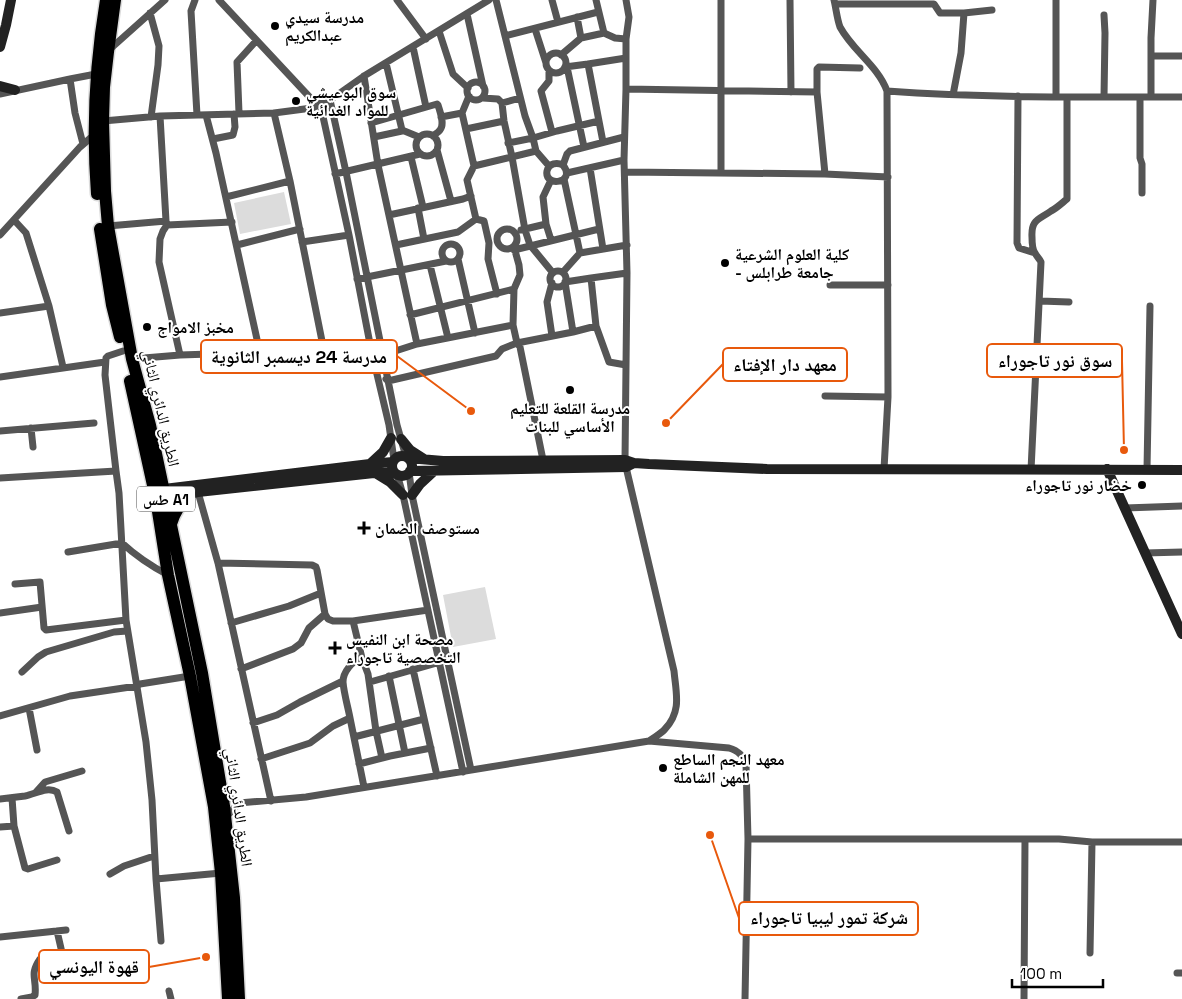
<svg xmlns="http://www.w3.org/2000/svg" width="1182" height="999" font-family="'Space Grotesk','Noto Naskh Arabic',sans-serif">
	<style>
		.green { fill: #dcdcdc }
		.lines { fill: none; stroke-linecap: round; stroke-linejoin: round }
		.highway-casing { stroke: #dbdbdb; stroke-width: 15 }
		.street { stroke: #555; stroke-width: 7 }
		.secondary { stroke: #222; stroke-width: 10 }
		.highway { stroke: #000; stroke-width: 12 }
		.poi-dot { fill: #000; stroke: #fff; stroke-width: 2 }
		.labels { text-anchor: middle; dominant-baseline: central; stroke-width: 4; stroke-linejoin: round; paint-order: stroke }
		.shield { fill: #fff; stroke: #4c4c4c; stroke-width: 1 }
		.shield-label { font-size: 15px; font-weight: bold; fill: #000 }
		.poi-label { font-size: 16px; font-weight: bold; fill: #000; stroke: #fff; text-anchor: start }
		.street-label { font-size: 16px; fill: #000; stroke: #fff }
		.leader { fill: none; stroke: #e8590c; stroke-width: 2 }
		.callout-dot { fill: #e8590c; stroke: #fff; stroke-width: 2 }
		.callout { fill: #fff; stroke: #e8590c; stroke-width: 2 }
		.callout-label { font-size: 18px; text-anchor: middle; font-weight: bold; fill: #000 }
	</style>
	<rect width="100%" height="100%" fill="#fff"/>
	<!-- green -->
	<path class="green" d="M 284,192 L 291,224 L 240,234 L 234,203 Z
		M 485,587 L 496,639 L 453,647 L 443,595 Z"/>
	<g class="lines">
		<defs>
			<path id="highway" d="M 115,0 L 108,52 L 104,87 L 103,121 L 105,191 L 108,226 L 132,359 L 150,425 L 202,673 L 224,806 L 234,898 L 239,999
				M 97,194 C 92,129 95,65 106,0
				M 100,229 L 112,305 L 120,337
				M 130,381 L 156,499 L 168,575 L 190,676 L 214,807 L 221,873 L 228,999
				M 171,524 C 175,511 181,503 190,493"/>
		</defs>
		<!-- highway casing -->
		<use href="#highway" class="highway-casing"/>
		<!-- street -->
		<path class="street" d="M 195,0 L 191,11 L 197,115
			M 219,0 L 317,105
			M 397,0 L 426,39
			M 496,0 L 525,116 L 533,138 L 557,131 L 599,121
			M 552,0 L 558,22
			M 596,0 L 604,33 L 615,38 L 626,39
			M 721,0 L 721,173
			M 790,0 L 791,92
			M 834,0 C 836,8 837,19 840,27 C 853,51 878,66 887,91 L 888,397 L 884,469
			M 1056,0 L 1056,97
			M 835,4 L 934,4 L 940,13 L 964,13 L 992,10
			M 150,13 L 159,46 L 158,65 L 151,117
			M 467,14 L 483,86
			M 1104,15 L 1105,33 L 1104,97
			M 577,17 L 581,38
			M 536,28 L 536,32 L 546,63
			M 439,31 L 453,74 L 468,88
			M 505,36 L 598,12
			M 413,47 L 426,107
			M 109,50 L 165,0
			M546 63a10 10 0 1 1 20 0a10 10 0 1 1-20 0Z
			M 561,55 L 581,38 L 604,33
			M 1151,56 L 1182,56
			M 386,63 L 402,130 L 419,137
			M 565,67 L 588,64
			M 567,67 L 584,147
			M 549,70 L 549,81 L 541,91 L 552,132
			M 364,76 L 378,165 L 417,344 L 383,355
			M 70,79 L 75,113 L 83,144
			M467 91a9 9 0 1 1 18 0a9 9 0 1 1-18 0Z
			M 626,89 L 817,92 L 825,174
			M 887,91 C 985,98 1084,97 1182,97
			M 817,92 L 817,69 L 819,67 L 860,68
			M 0,94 L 70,79 L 96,74
			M 953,95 L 961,53 L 964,13
			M 469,96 L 462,113 L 474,166 L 467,180 L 476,219
			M 1018,96 L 1017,243 L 1019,248 L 1035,253
			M 1140,97 L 1140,158 L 1142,164 L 1142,193
			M 1151,97 L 1151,38 L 1153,0
			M 483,98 L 498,99 L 502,103 L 504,121 L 512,157 L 525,230 L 530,245 L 553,273
			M 330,100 L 346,172 L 397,425 L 406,457
			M 320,103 L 349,235 L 371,349 L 389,425 L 394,460
			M 502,103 L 520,98
			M 239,113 L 237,62 L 256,41
			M 274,113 L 290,181 L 324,351
			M 206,115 L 216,153 L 260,353
			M 160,116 L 166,221 L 167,225
			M 441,117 L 462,113
			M 103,121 L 160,116 L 274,113 L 312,108 L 330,100 L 364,76 L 489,0
			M 371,123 L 437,104 L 438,105 C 440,112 445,124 440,130 C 438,133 435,134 433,136
			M 466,129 L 504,121
			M416 145a11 11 0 1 1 22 0a11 11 0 1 1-22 0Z
			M 374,137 L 402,131
			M 213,139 L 233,135 L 235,127 L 234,114
			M 603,142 L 588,64 L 626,58
			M 508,143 L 533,138 L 536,151 L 549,166
			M 437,150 L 451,201
			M 411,157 L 423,207
			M 563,165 C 557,162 549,163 547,171 C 544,188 577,183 563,165 L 567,154 L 570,151 L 624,137
			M 474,166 L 536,151
			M 590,168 L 603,249
			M 625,172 L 825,174 L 888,177
			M 567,173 L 624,160
			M 335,174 L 420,154
			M 564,179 L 580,253
			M 226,197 L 290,181
			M 418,208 L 424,239
			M 389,215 L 463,199 L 471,196
			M 476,219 L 484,221 L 489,243 L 488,259 L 497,294
			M 14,220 L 26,233 L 49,306
			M 546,224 L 543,197 L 551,180
			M 108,226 L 166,221
			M497 239a10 10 0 1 1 20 0a10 10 0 1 1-20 0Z
			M 521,230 L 546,224 L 551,240
			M 0,235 L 80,147 L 94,135
			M 302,242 L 349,235
			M442 253a9 9 0 1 1 18 0a9 9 0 1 1-18 0Z
			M 237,245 L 300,229
			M 396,245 L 458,232 L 476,219
			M 514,247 L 519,265 L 520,275 L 514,289 L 513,325 L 517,343 L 520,347 L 543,460
			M 514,250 L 599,229
			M 458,259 L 475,333
			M 430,265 L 448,338
			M550 279a8 8 0 1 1 16 0a8 8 0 1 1-16 0Z
			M 563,272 L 580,253 L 627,245
			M 357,279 L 446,261
			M 552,283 L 547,302 L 552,336
			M 830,285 L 888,285
			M 1040,301 L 1069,302
			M 0,313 L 49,306 L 63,367
			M 410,315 L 514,289
			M 596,326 L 591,278 L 627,273
			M 573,332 L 565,282 L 591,278
			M 417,344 L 513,325
			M 123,351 L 108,356 L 106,358 L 105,375 L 116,471 L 119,493 L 126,620 L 146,742 L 152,800 L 156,879 L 161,941
			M 180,355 L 159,262 L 160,239 L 163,231 L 167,225 L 232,222
			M 132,359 L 180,355 L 371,349
			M 0,377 L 105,362
			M 386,379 L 388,381 L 496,356 L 502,349 L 517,343 L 573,332 L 596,326 L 609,362 L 626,365
			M 825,396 L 888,397
			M 31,428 L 33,447
			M 0,431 L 94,423
			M 1147,469 L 1150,306
			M 1031,470 L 1041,262 C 1039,258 1037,257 1035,253 C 1032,249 1032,242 1032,237 C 1031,219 1039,220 1051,211 C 1057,208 1062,203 1067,199 L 1067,97
			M 409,472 L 412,495 L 471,770
			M 397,474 L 403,495 L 463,772
			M 0,478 L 116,471
			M 198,492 L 218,563 L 271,801
			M 1125,508 L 1182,506
			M 68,552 L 122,543 C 136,556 151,566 168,575
			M 1145,553 L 1182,552
			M 218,563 L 312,565 L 316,567 L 317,570 L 325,614 L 328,619 L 333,621 L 353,621 L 428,610
			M 15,584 L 40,582 L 44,628 L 46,630 L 126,620
			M 0,613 L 42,607
			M 353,621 L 362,658 L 368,674 L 376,731 L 382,758
			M 231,623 L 289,606 L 321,593
			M 241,669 L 293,649 L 301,643 L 309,628 L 325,614
			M 413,669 L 437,776
			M 22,672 L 38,657 L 46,652 L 114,632 L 127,631
			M 389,676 L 405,753
			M 370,682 L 444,661
			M 29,708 L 37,750
			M 0,716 L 70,696 L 137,686 L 140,684 L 190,676
			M 350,718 L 364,787
			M 253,723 L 277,715 L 300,702 L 343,681
			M 354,737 L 424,719
			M 649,741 L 729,748 C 739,751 742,755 746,764 L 748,839 L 745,999
			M 261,759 L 310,743 L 333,726 L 350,718 C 348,707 344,694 343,682 C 343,672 352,661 362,658
			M 359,764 L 390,756 L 431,748
			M 36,792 L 45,782 L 82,771
			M 222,793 L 239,803 L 306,797 L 649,741 C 654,737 661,734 665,729 C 682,711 676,693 674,671 L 626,467 L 625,460 L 627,273 L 624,160 L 626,89 L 626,39 L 629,17 L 626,0
			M 12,798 L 14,826
			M 0,799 C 8,798 17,797 25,796 C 36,794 47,786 57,792 L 69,831
			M 225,818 L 239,803
			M 0,827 L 14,826 L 25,868 L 28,869 L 57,860
			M 748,839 L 1059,839 L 1092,842 L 1182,842
			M 110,874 L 124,866 L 154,856
			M 156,879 L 221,873
			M 0,937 L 66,930
			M 1090,953 L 1092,842
			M 1177,973 L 1182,973
			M 169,991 L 171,999
			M 21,999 L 32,997 L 35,995 C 37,978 29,975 40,959 L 63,957 L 57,931
			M 1024,999 L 1025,839"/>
		<!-- secondary -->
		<path class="secondary" d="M 0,47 L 6,25 L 11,0
			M 0,86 L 15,90
			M 401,439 L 410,450 L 424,459
			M392 466a10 10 0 1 1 20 0a10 10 0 1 1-20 0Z
			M 408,458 L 443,461 L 625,460 L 634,463 L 649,464 L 767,469 L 1182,470
			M 370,464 L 383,452 L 391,438
			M 1107,469 L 1182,634
			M 410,471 L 626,467 L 634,463
			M 377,474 L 390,482 L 403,495
			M 156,490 L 370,464 L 393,462
			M 412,495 L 420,484 L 434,471
			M 160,499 L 198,492 L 374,473 L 395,473"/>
		<!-- highway -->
		<use href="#highway" class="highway"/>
	</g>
	<!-- markers -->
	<g class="poi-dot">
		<circle cx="275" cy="26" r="5"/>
		<circle cx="296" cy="101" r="5"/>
		<circle cx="725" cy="263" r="5"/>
		<circle cx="147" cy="327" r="5"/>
		<circle cx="570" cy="390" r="5"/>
		<circle cx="1142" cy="485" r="5"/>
		<path d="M361.5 520.5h5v5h5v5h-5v5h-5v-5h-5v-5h5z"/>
		<path d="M332.5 640.5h5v5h5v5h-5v5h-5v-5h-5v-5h5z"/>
		<circle cx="663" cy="768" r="5"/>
	</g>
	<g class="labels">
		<!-- shield labels -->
		<rect class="shield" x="137" y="486.5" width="58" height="25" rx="4"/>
		<g class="shield-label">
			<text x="166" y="499">طس A1</text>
		</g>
		<!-- poi labels -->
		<g class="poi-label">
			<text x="285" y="17">مدرسة سيدي<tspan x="285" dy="18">عبدالكريم</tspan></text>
			<text x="306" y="92">سوق البوعيشي<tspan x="306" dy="18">للمواد الغدائية</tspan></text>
			<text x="735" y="254">كلية العلوم الشرعية<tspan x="735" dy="18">- جامعة طرابلس</tspan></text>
			<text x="157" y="327">مخبز الامواج</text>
			<text x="570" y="408" text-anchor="middle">مدرسة القلعة للتعليم<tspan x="570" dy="18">الأساسي للبنات</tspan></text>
			<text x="1132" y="485" text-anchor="end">خضار نور تاجوراء</text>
			<text x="375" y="528">مستوصف الضمان</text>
			<text x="346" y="639">مصحة ابن النفيس<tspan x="346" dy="18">التخصصية تاجوراء</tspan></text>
			<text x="673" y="759">معهد النجم الساطع<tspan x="673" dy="18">للمهن الشاملة</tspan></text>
		</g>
		<!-- street labels -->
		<g class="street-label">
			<text transform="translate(161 408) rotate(77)">الطريق الدائري الثاني</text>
			<text transform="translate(239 807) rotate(82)">الطريق الدائري الثاني</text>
		</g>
	</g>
	<!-- callouts -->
	<path class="leader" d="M471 411L397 356M1124 450L1122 361M666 423L723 364M710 835L739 918M206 957L149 967"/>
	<g class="callout-dot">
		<circle cx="471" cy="411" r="5"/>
		<circle cx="1124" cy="450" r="5"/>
		<circle cx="666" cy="423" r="5"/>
		<circle cx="710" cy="835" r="5"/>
		<circle cx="206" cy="957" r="5"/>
	</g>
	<g class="callout">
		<rect x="201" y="340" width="196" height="33" rx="5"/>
		<rect x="987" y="344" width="135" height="33" rx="5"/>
		<rect x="723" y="348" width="124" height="33" rx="5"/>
		<rect x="739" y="902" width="179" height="33" rx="5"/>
		<rect x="39" y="950" width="110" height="33" rx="5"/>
	</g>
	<g class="callout-label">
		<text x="299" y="363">مدرسة 24 ديسمبر الثانوية</text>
		<text x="1055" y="367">سوق نور تاجوراء</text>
		<text x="785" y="371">معهد دار الإفتاء</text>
		<text x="829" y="924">شركة تمور ليبيا تاجوراء</text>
		<text x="94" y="973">قهوة اليونسي</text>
	</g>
	<!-- scale -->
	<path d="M1012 979v8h91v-8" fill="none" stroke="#000000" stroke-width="2.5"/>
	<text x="1020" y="979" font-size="15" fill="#000000" stroke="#ffffff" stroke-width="4" paint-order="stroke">100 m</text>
</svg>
